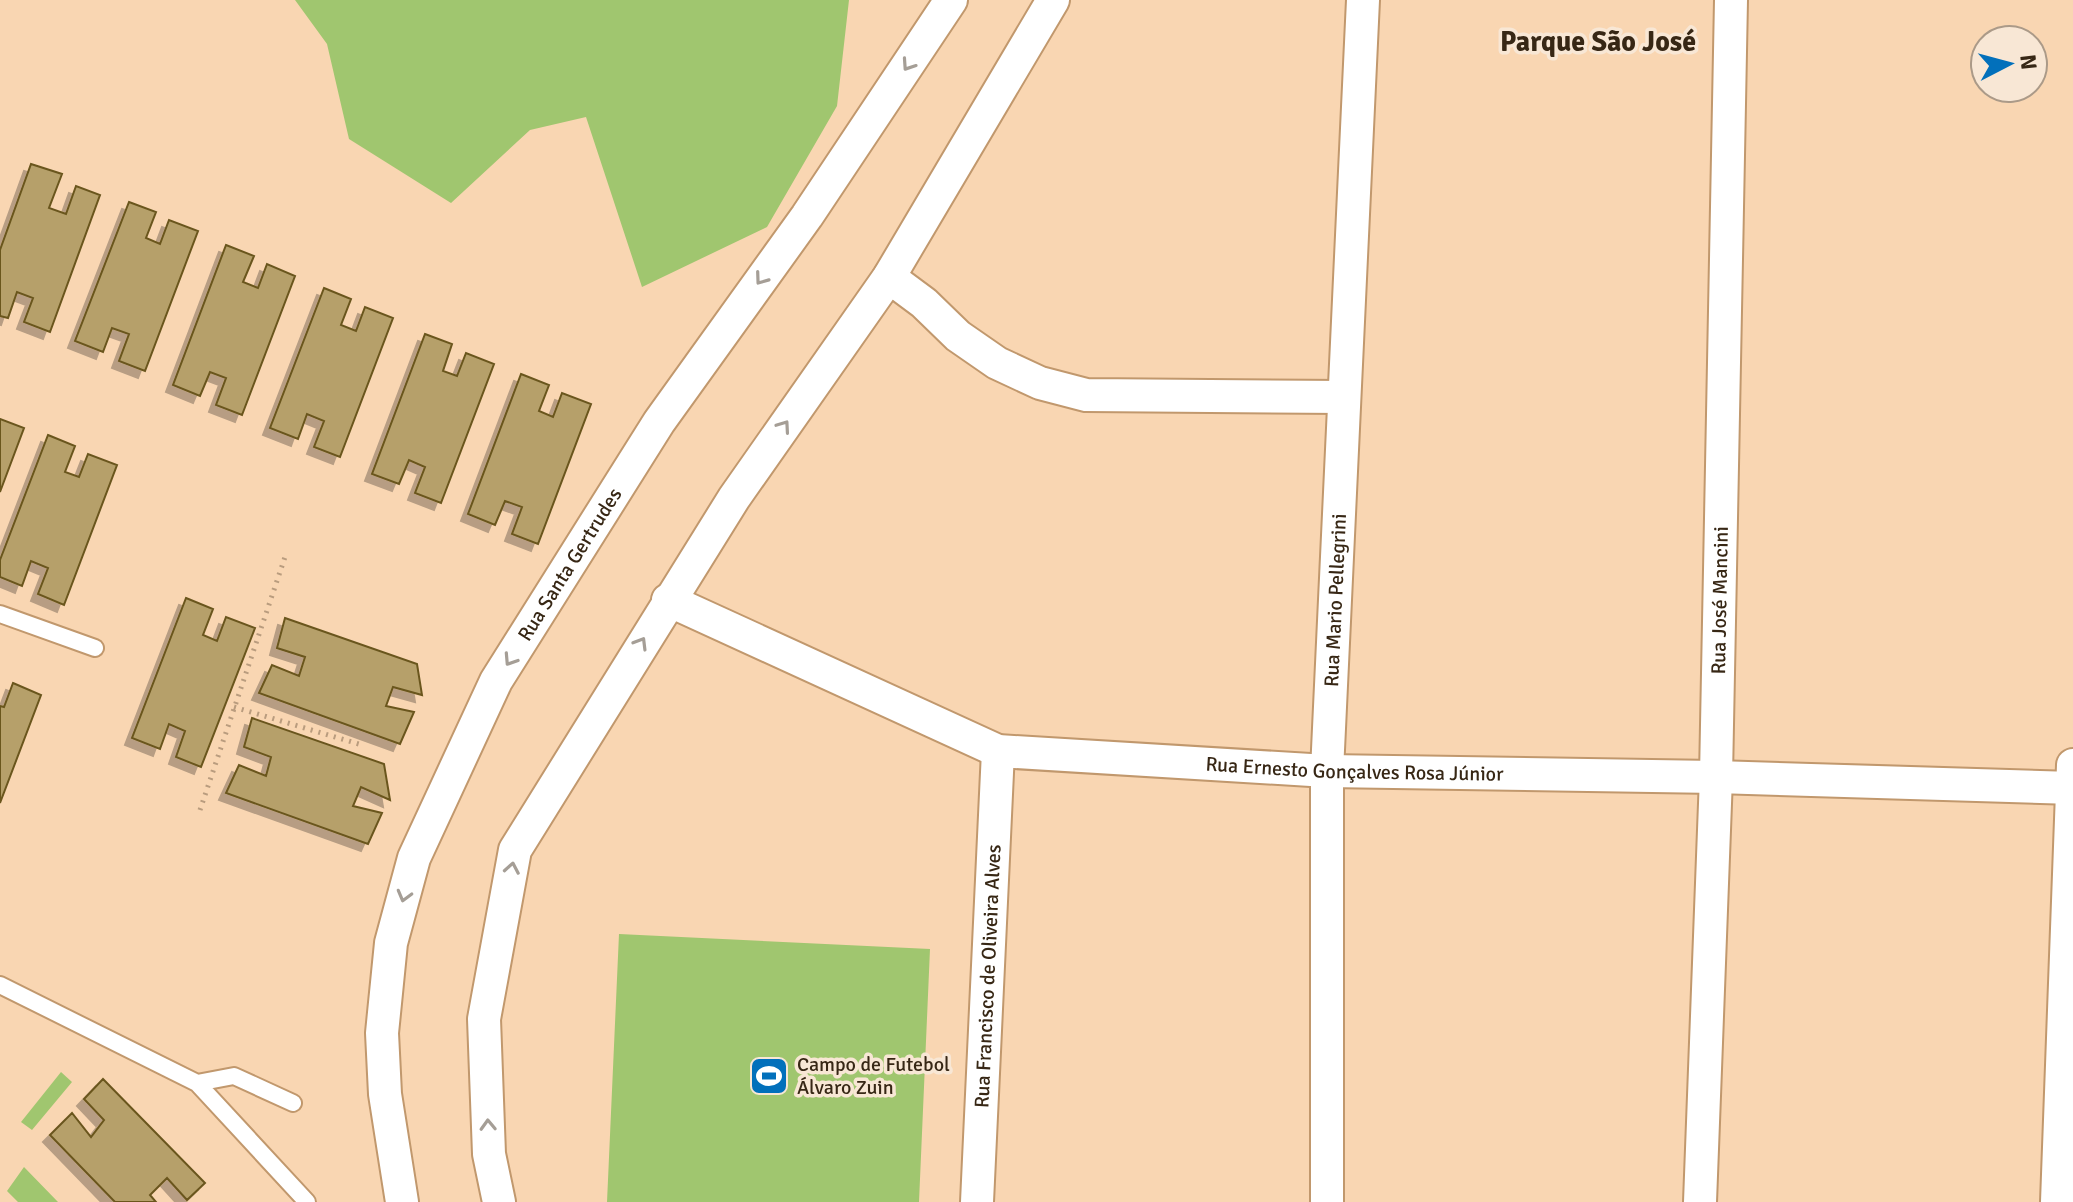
<svg xmlns="http://www.w3.org/2000/svg" width="2073" height="1202" font-family="Signika,sans-serif">
	<style>
		.green { fill: #a0c66f }
		.building { fill: #b6a06a; stroke: #6a561f; stroke-width: 2; filter: url(#shadow) }
		.lines { fill: none; stroke-linecap: round; stroke-linejoin: round }
		.lane-casing { stroke: #c1986d; stroke-width: 20 }
		.street-casing { stroke: #c1986d; stroke-width: 36 }
		.path { stroke: #b99c7e; stroke-width: 5; stroke-dasharray: 2 6; stroke-linecap: butt }
		.lane { stroke: #fff; stroke-width: 16 }
		.street { stroke: #fff; stroke-width: 32 }
		.oneway { stroke: #a59e96 }
		.labels { text-anchor: middle; dominant-baseline: central; stroke-width: 7; stroke-linejoin: round; paint-order: stroke }
		.street-label { font-size: 20px; fill: #372715; stroke: #f8e7d5 }
		.poi-label { font-size: 20px; fill: #372715; stroke: #f8e7d5; text-anchor: start }
		.district-label { font-size: 28px; font-weight: bold; fill: #372715; stroke: #f8e7d5 }
	</style>
	<defs>
		<filter id="shadow"><feDropShadow dx="-7" dy="7" stdDeviation="0" flood-color="#0004"/></filter>
	</defs>
	<rect width="100%" height="100%" fill="#f9d6b2"/>
	<!-- green -->
	<path class="green" d="M 295,0 L 849,0 L 837,106 L 767,227 L 642,287 L 586,117 L 530,130 L 451,203 L 349,139 L 327,44 Z
		M 619,934 L 930,949 L 919,1202 L 607,1202 Z
		M 61,1072 L 72,1082 L 32,1130 L 21,1122 Z
		M 24,1167 L 58,1202 L 18,1202 L 7,1191 Z"/>
	<!-- building -->
	<path class="building" d="M 31,164 L 62,174 L 49,208 L 66,214 L 76,186 L 100,195 L 50,332 L 24,322 L 33,298 L 17,292 L 8,318 L 0,316 L 0,250 Z
		M 129,202 L 156,212 L 146,238 L 160,244 L 169,220 L 198,231 L 145,371 L 119,361 L 129,334 L 112,328 L 103,352 L 75,341 Z
		M 226,245 L 254,256 L 243,282 L 258,288 L 267,264 L 295,276 L 242,415 L 216,405 L 226,378 L 210,372 L 200,396 L 173,385 Z
		M 324,288 L 351,299 L 341,325 L 356,331 L 365,307 L 393,318 L 340,457 L 314,447 L 324,421 L 307,414 L 298,439 L 270,428 Z
		M 425,334 L 452,344 L 443,371 L 457,376 L 466,353 L 494,364 L 441,503 L 415,493 L 425,467 L 409,460 L 399,484 L 372,474 Z
		M 521,374 L 549,385 L 539,411 L 553,417 L 562,393 L 591,404 L 538,544 L 512,534 L 522,507 L 505,501 L 495,525 L 468,514 Z
		M 0,419 L 24,428 L 0,492 Z
		M 48,435 L 75,446 L 65,472 L 79,477 L 88,454 L 117,465 L 64,605 L 38,594 L 48,568 L 31,561 L 22,586 L 0,577 L 0,560 Z
		M 186,598 L 213,609 L 203,635 L 217,641 L 226,617 L 255,628 L 201,767 L 176,757 L 185,731 L 169,724 L 160,749 L 132,738 Z
		M 285,618 L 417,664 L 422,695 L 393,687 L 386,706 L 414,712 L 400,744 L 259,693 L 272,665 L 299,676 L 305,657 L 277,648 Z
		M 13,683 L 41,695 L 0,803 L 0,706 L 4,707 Z
		M 252,718 L 384,764 L 390,800 L 361,787 L 353,806 L 382,813 L 368,844 L 226,793 L 239,765 L 266,776 L 271,757 L 244,747 Z
		M 103,1079 L 205,1183 L 187,1200 L 167,1178 L 150,1195 L 156,1202 L 115,1202 L 50,1135 L 72,1113 L 91,1137 L 104,1120 L 84,1099 Z"/>
	<g class="lines">
		<defs>
			<path id="lane" d="M 0,614 L 95,648
				M 0,985 L 197,1083 L 307,1202
				M 197,1083 L 234,1076 L 293,1103"/>
			<g id="street">
				<path d="M 889,277 L 924,303 L 958,336 L 997,363 L 1040,383 L 1086,395 L 1344,397"/>
				<path id="s1" d="M 668,600 L 998,751 L 1327,771 L 1716,777 L 2073,788"/>
				<path id="s2" d="M 402,1202 L 385,1094 L 382,1033 L 391,943 L 414,858 L 496,681 L 659,422 L 807,216 L 951,0"/>
				<path d="M 499,1202 L 489,1154 L 484,1019 L 515,850 L 734,498 L 889,277 L 1053,0"/>
				<path id="s3" d="M 977,1202 L 998,751"/>
				<path id="s4" d="M 1327,1202 L 1327,771 L 1363,0"/>
				<path id="s5" d="M 1700,1202 L 1716,777 L 1731,0"/>
				<path d="M 2057,1202 L 2073,765"/>
			</g>
		</defs>
		<!-- lane casing -->
		<use href="#lane" class="lane-casing"/>
		<!-- street casing -->
		<use href="#street" class="street-casing"/>
		<!-- path -->
		<path class="path" d="M 234,707 L 362,745
			M 200,810 L 285,557"/>
		<!-- lane -->
		<use href="#lane" class="lane"/>
		<!-- street -->
		<use href="#street" class="street"/>
	</g>
	<!-- one-way arrows -->
	<defs><path id="oneway-chevron" d="M-2-3.5L2.5 0L-2 3.5" fill="none" stroke-width="1.6" stroke-linecap="round" stroke-linejoin="round" transform="scale(2)"/></defs>
	<g class="oneway">
		<use href="#oneway-chevron" transform="translate(908 65) rotate(124)"/>
		<use href="#oneway-chevron" transform="translate(761 279) rotate(126)"/>
		<use href="#oneway-chevron" transform="translate(784 426) rotate(-55)"/>
		<use href="#oneway-chevron" transform="translate(641 643) rotate(-59)"/>
		<use href="#oneway-chevron" transform="translate(510 660) rotate(123)"/>
		<use href="#oneway-chevron" transform="translate(512 868) rotate(-80)"/>
		<use href="#oneway-chevron" transform="translate(404 896) rotate(105)"/>
		<use href="#oneway-chevron" transform="translate(488 1125) rotate(-92)"/>
	</g>
	<!-- icons -->
	<defs>
		<symbol id="stadium-square" viewBox="-11 -11 22 22"><rect x="-9" y="-9" width="18" height="18" rx="4" fill="#0270bb" stroke="#f8e7d5"/><path d="M0-5a6.5 5 0 1 0 0 10a6.5 5 0 1 0 0-10ZM-3.5-1.8h7v3.6h-7Z" fill="#fff"/></symbol>
	</defs>
	<g fill-rule="evenodd">
		<use href="#stadium-square" x="747" y="1054" width="44" height="44"/>
	</g>
	<g class="labels">
		<!-- street labels -->
		<g class="street-label">
			<text stroke="none"><textPath href="#s2" startOffset="682">Rua Santa Gertrudes</textPath></text>
			<text stroke="none"><textPath href="#s4" startOffset="602">Rua Mario Pellegrini</textPath></text>
			<text stroke="none"><textPath href="#s5" startOffset="602">Rua José Mancini</textPath></text>
			<text stroke="none"><textPath href="#s1" startOffset="720">Rua Ernesto Gonçalves Rosa Júnior</textPath></text>
			<text stroke="none"><textPath href="#s3" startOffset="226">Rua Francisco de Oliveira Alves</textPath></text>
		</g>
		<!-- poi labels -->
		<g class="poi-label">
			<text x="797" y="1064">Campo de Futebol<tspan x="797" dy="23">Álvaro Zuin</tspan></text>
		</g>
		<!-- district labels -->
		<g class="district-label">
			<text x="1598" y="42">Parque São José</text>
		</g>
	</g>
	<!-- north arrow -->
	<g transform="translate(2009 64) rotate(84)"><circle r="38" fill="#f8e7d5" stroke="#ab9a88" stroke-width="2"/>
	<path d="M0-6L14 30L0 20L-14 30Z" fill="#0270bb"/>
	<text y="-12" font-size="22" font-weight="bold" text-anchor="middle" fill="#372715">N</text>
	</g>
</svg>
